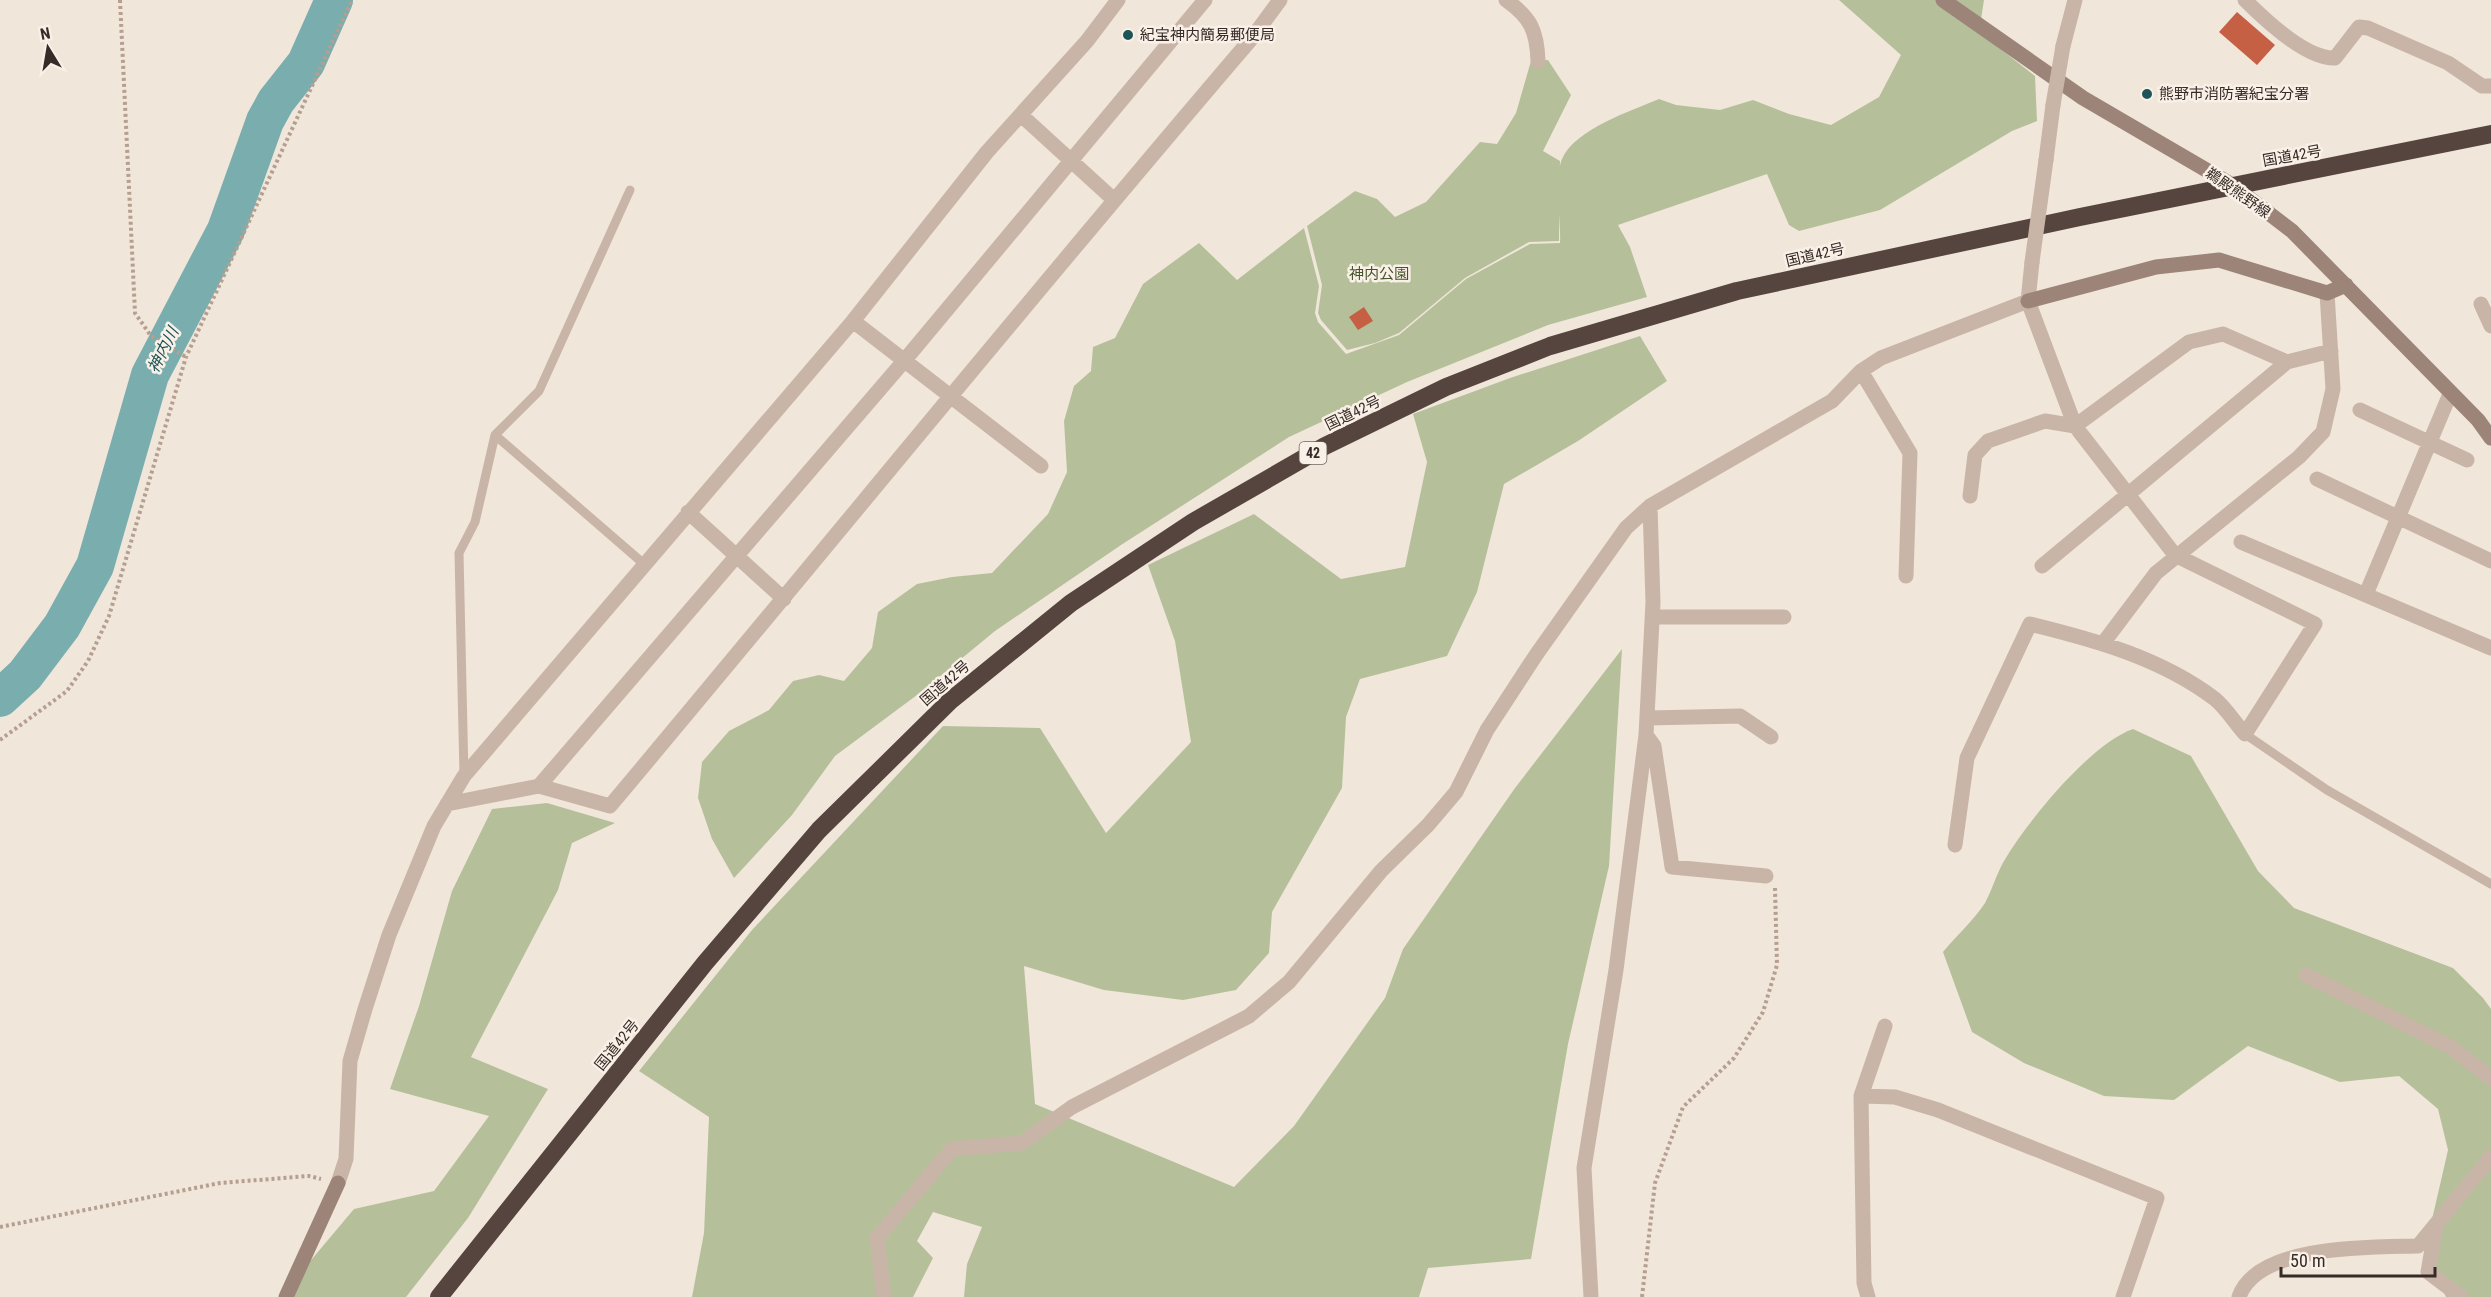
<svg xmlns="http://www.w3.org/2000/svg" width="2491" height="1297" font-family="'Roboto Condensed','Noto Sans JP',sans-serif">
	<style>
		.green { fill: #b5c09b }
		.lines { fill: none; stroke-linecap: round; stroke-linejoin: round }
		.river { stroke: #7aadae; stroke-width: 38 }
		.building { fill: #c56045 }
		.path { stroke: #b59f91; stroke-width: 4; stroke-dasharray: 3 3; stroke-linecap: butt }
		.lane { stroke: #c9b5a7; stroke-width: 9 }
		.street { stroke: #c9b5a7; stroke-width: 15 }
		.secondary { stroke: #9d8478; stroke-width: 15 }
		.highway { stroke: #56453e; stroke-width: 18 }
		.street-bridge { stroke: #c9b5a7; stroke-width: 15 }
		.poi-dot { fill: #1d5457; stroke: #f9f0e7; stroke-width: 2 }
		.labels { text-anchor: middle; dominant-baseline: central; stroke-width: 5; stroke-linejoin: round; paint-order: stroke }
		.shield { fill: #f9f0e7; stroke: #706661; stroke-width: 1.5 }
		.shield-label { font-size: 14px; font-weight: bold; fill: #362b27 }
		.poi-label { font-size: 15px; fill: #362b27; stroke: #f9f0e7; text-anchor: start }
		.street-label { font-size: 15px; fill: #362b27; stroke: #f9f0e7 }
		.park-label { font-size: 15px; fill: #46542b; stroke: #f9f0e7 }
		.water-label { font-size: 16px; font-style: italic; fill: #1d5457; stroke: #f9f0e7 }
	</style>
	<rect width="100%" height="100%" fill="#f1e6da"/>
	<!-- green -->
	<path class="green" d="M 1839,0 L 1984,0 L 1979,32 L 2035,76 L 2037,121 L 2012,131 L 1880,210 L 1799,231 L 1789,225 L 1767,174 L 1618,225 L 1630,247 L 1647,297 L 1548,325 L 1407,382 L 1289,437 L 1121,545 L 995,631 L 921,692 L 835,756 L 792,815 L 734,878 L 712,839 L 698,798 L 702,762 L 729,731 L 769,710 L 793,681 L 819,675 L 844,681 L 872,648 L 878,612 L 917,584 L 952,577 L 992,573 L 1048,514 L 1067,472 L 1064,421 L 1074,386 L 1091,371 L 1093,347 L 1115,338 L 1143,284 L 1199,243 L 1237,280 L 1304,228 L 1319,286 L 1315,313 L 1318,322 L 1346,354 L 1399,335 L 1466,279 L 1530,244 L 1560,243 C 1561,223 1555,174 1562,159 C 1575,129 1631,111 1659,99 L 1676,105 L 1720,110 L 1753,100 L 1789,114 L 1831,125 L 1879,97 L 1901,55 Z
		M 1548,60 L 1571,95 L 1543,151 L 1560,161 L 1559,241 L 1529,242 L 1465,278 L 1399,333 L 1375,343 L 1347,350 L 1321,320 L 1318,313 L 1322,285 L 1307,226 L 1355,191 L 1377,199 L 1395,217 L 1426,202 L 1480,142 L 1497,144 L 1516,113 L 1531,61 Z
		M 1640,336 L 1667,381 L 1578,441 L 1504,484 L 1477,592 L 1447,656 L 1360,679 L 1346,717 L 1342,788 L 1272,912 L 1269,953 L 1236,990 L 1183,1000 L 1104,990 L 1024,966 L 1035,1104 L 1234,1187 L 1294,1126 L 1385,998 L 1403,949 L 1515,788 L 1622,649 L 1609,866 L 1568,1044 L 1531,1259 L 1428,1268 L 1419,1297 L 964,1297 L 967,1264 L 982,1227 L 933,1212 L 917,1241 L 933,1258 L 913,1297 L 692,1297 L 704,1233 L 709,1117 L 639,1071 L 752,930 L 943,726 L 1040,728 L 1106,833 L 1191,742 L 1175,641 L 1148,565 L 1254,514 L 1341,579 L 1405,567 L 1427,462 L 1413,414 L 1510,378 Z
		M 2133,729 L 2191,756 L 2258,871 L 2294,908 L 2453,968 L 2483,998 L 2491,1009 L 2491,1297 L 2446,1297 L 2425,1250 L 2448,1150 L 2438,1109 L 2399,1076 L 2340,1082 L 2248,1046 L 2174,1100 L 2104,1096 L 2024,1063 L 1972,1032 L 1943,952 C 1956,936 1974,920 1985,903 C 1992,890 1996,875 2004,861 C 2027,822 2090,744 2133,729 Z
		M 547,803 L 615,823 L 572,843 L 558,890 L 471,1057 L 548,1089 L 468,1218 L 406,1297 L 280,1297 L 354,1209 L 434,1191 L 489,1116 L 390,1089 L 419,1006 L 452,891 L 492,809 Z"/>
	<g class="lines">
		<!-- river -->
		<path class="river" d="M 0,698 L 25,675 L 62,626 L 95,566 L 150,375 L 226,230 L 265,121 L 276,101 L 306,63 L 334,0"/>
	</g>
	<!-- building -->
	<path class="building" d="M 2237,12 L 2275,45 L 2257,65 L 2219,32 Z
		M 1364,307 L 1373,321 L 1358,330 L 1349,317 Z"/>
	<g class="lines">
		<!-- path -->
		<path class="path" d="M 120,0 L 135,313 L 151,336 L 186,357
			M 0,740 L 67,691 L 88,661 L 109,616 L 186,357 L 352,0
			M 0,1227 L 220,1183 L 309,1176 L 321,1179
			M 1642,1297 L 1655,1183 L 1683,1107 L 1734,1058 L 1763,1012 L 1777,965 L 1775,888"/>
		<!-- lane -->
		<path class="lane" d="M 495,435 L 644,564
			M 2245,734 L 2327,790 L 2491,884
			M 464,776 L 459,553 L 475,522 L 495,435 L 539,391 L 630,190"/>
		<!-- street -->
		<path class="street" d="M 1506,0 C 1530,17 1537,30 1538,61
			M 2245,0 C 2265,20 2306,59 2335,58 L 2359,27 L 2368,28 L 2448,63 L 2482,86 L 2491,86
			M 2063,46 L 2075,0
			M 1021,115 L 1113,199
			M 2046,160 L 2053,105
			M 2481,304 L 2491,326
			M 853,321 L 1041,466
			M 1861,371 L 1910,453 L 1906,576
			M 2360,410 L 2467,460
			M 2317,479 L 2491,561
			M 1970,496 L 1975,455 L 1988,441 L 2045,421 L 2075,426 L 2189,342 L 2223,334 L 2287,362 L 2331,351
			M 688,512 L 784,599
			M 2241,542 L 2491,648
			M 2042,566 L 2287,362
			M 2366,594 L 2450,394
			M 1653,617 L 1784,617
			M 2104,642 L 2156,573 L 2299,457 L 2323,432 L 2333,389 L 2327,293
			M 1648,718 L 1740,716 L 1771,737
			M 1646,735 L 1654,746 L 1672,867 L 1766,876
			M 539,786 L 610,806 C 825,550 1035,291 1252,38 L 1280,0
			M 447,804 L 539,786 L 904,361 L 1205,0
			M 1955,845 L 1967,758 L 2030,624 C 2095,640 2161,658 2215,699 C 2226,708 2235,723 2245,734 L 2315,624 L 2175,555 L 2075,426 L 2028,301 L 2032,262
			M 2306,975 L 2449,1046 L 2491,1078
			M 1861,1096 L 1895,1097 L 1938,1110 L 2157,1198 L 2123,1297
			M 338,1183 L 346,1159 L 350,1061 L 365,1009 L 389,935 L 434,826 L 464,776 L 853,321 L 987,152 L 1087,41 L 1118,0
			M 2436,1226 L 2428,1272 L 2461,1297
			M 884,1297 L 877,1238 L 952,1149 L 1022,1143 L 1072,1107 L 1249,1016 L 1289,982 L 1381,871 L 1428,825 L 1456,792 L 1487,730 L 1536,655 L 1626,528 L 1650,506 L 1832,401 L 1861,371 L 1881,358 L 2028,301
			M 1591,1297 L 1584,1168 L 1616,970 L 1646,735 L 1653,602 L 1650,506
			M 1868,1297 L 1864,1283 L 1861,1096 L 1885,1026
			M 2239,1297 C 2257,1244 2372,1247 2418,1246 L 2491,1157"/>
		<!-- secondary -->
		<path class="secondary" d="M 1943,0 L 2083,98 L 2232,185 L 2292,231 L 2478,420 L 2491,438
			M 2028,301 L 2156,267 L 2219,260 L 2327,293 L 2346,285
			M 286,1297 L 338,1183"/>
		<!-- highway -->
		<path class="highway" d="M 439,1297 L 705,963 L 819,830 L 950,701 L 1071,603 L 1193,522 L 1325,446 L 1446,387 L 1550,346 L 1737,291 L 2080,217 L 2491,134"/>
		<!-- street-bridge -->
		<path class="street-bridge" d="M 2053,105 L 2063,46
			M 2032,262 L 2046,160"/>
	</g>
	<!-- markers -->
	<g class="poi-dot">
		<circle cx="1128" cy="35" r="6"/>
		<circle cx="2147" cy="94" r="6"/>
	</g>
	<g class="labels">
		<!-- shield labels -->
		<rect class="shield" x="1299.5" y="442" width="27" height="22" rx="4.5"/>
		<g class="shield-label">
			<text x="1313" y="453">42</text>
		</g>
		<!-- poi labels -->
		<g class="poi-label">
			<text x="1140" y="35">紀宝神内簡易郵便局</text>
			<text x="2159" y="94">熊野市消防署紀宝分署</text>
		</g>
		<!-- street labels -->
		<g class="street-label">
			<text transform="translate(2292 156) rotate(-10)">国道42号</text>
			<text transform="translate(2238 193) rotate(35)">鵜殿熊野線</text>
			<text transform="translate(1815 255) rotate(-13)">国道42号</text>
			<text transform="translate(1353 413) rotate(-26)">国道42号</text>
			<text transform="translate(945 683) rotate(-41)">国道42号</text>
			<text transform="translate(617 1045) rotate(-51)">国道42号</text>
		</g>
		<!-- park labels -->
		<g class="park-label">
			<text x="1379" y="274">神内公園</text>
		</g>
		<!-- water labels -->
		<g class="water-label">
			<text transform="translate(163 350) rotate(-63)">神内川</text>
		</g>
	</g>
	<!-- north arrow -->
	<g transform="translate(48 48) rotate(349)" stroke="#f9f0e7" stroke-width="4.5" paint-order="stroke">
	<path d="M0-4.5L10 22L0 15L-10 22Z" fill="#362b27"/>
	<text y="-9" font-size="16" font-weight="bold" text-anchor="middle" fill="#362b27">N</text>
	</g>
	<!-- scale -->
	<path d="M2281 1267v9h154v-9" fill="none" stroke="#362b27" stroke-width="3"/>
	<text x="2290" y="1267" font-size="18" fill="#362b27" stroke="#f9f0e7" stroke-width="4.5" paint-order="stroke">50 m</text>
</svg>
